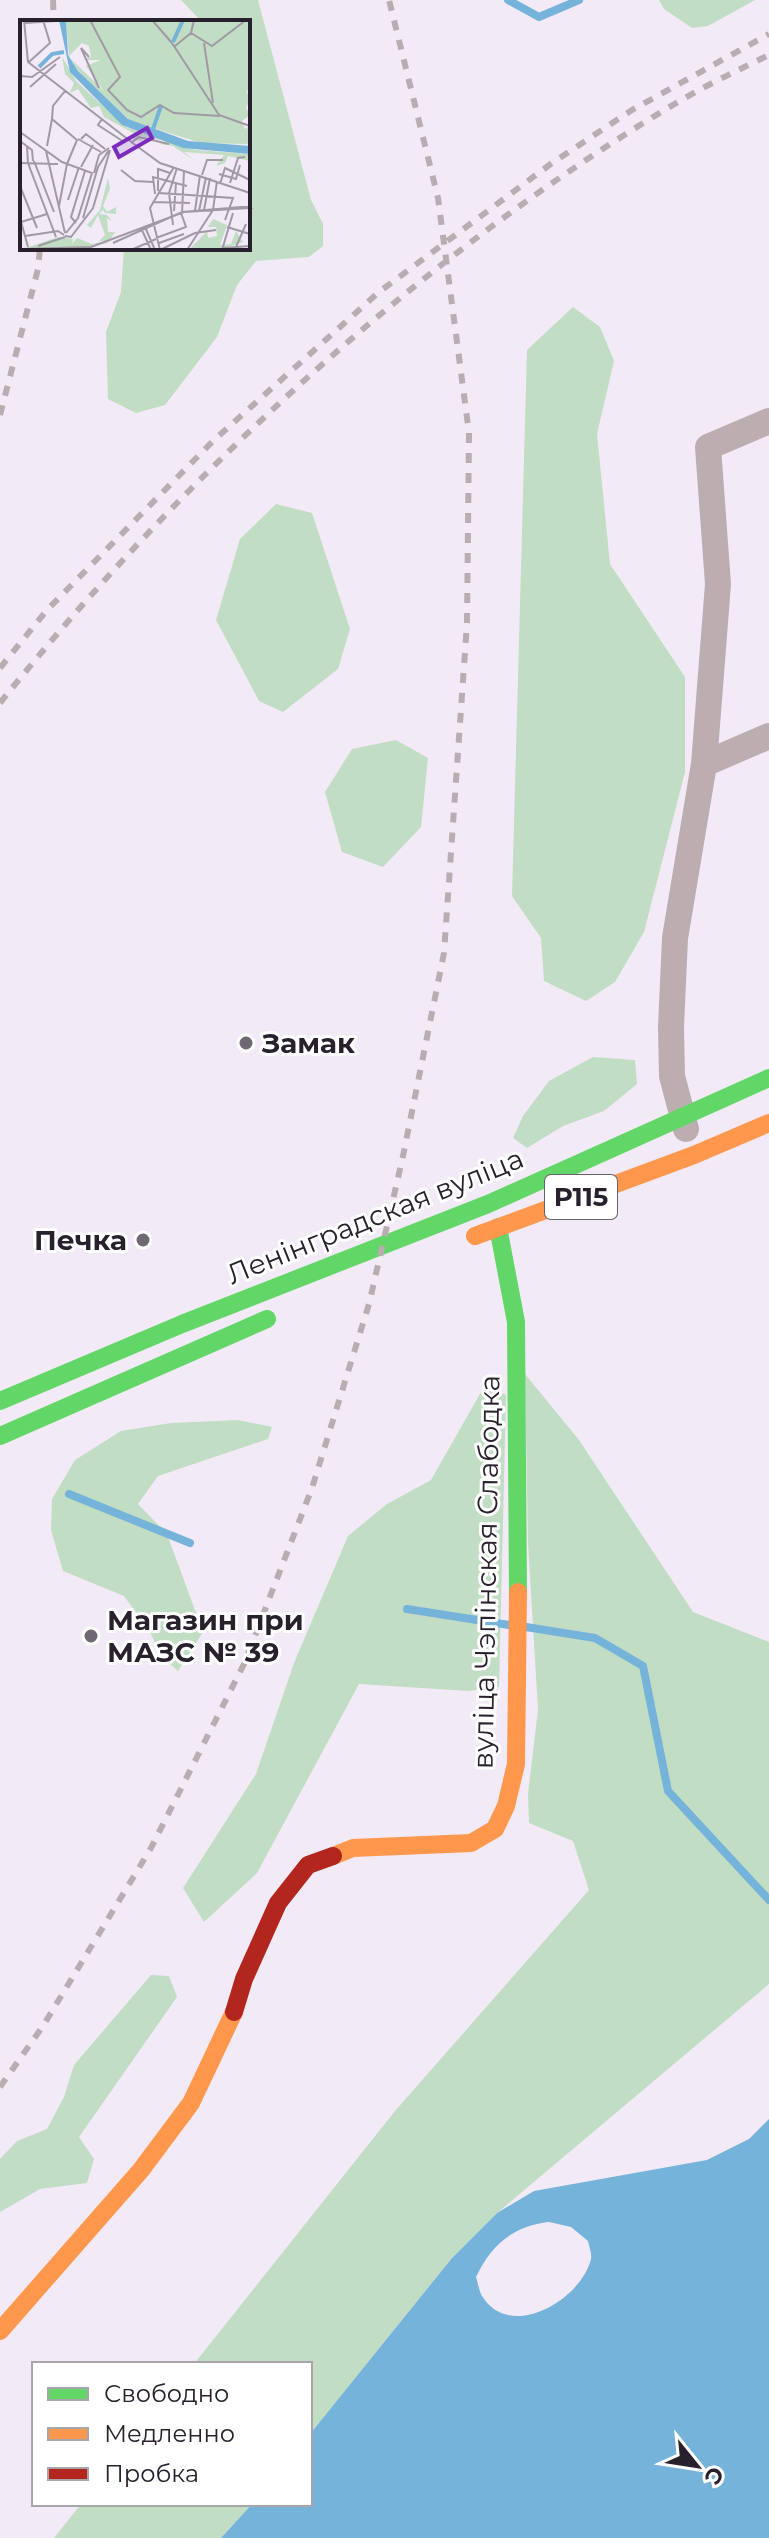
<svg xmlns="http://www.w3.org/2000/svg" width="769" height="2538" font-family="Montserrat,sans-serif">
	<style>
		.green { fill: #c1ddc3 }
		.water { fill: #76b3da; fill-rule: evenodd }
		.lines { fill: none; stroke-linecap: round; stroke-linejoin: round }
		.stream { stroke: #76b3da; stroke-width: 8 }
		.street { stroke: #bcaeb0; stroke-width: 26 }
		.fast { stroke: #63d668; stroke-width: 18 }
		.slow { stroke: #ff974d; stroke-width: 18 }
		.jam { stroke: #b3261e; stroke-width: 18 }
		.rail { stroke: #b8aeb1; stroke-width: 6; stroke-dasharray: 10 10; stroke-linecap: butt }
		.poi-dot { fill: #6f6773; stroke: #fff; stroke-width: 3 }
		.labels { text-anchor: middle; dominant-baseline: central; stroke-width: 6; stroke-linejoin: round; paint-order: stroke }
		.shield { fill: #fff; stroke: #68636b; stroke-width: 2 }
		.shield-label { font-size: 26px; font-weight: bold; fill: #28202c }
		.poi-label { font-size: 28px; font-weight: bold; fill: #28202c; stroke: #fff; text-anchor: start }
		.street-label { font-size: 28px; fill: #28202c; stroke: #fff }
		.inset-river { fill: none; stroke: #76b3da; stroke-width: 4 }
		.inset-road { fill: none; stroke: #a299a6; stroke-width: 2 }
		.view { fill: #7b2cbf; fill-opacity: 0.15; stroke: #7b2cbf; stroke-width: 4 }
		.inset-edge { fill: none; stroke: #28202c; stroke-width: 4 }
	</style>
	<rect width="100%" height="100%" fill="#f3eaf8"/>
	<!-- green -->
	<path class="green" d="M 181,0 L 258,0 L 311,200 L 323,224 L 323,246 L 309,257 L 256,261 L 237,285 L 217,337 L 165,405 L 136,413 L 108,399 L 106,332 L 121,292 L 124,248 L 248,248 L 248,22 L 202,22 Z
		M 659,0 L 755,0 L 708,26 L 692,28 L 664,9 Z
		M 573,307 L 600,327 L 614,361 L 597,434 L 610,564 L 685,677 L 685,772 L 644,932 L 615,982 L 586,1001 L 544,981 L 541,938 L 512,896 L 527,350 Z
		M 276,504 L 312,513 L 350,629 L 338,669 L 283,712 L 259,701 L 216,620 L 240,539 Z
		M 396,740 L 428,758 L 421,827 L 383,867 L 342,852 L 325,792 L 352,749 Z
		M 593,1057 L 635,1060 L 637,1084 L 604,1111 L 563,1126 L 527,1148 L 513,1138 L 523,1116 L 549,1081 Z
		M 525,1374 L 579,1440 L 693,1612 L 769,1642 L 769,1984 L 497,2213 L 452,2258 L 310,2434 L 310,2364 L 194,2364 L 395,2111 L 589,1890 L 573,1841 L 529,1823 L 528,1794 L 538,1710 L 528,1543 Z
		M 485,1385 L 506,1395 L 499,1687 L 468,1691 L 359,1684 L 257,1873 L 204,1922 L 183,1888 L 256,1774 L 294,1663 L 348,1536 L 387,1504 L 431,1480 Z
		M 238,1420 L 272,1427 L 268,1439 L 158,1476 L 138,1504 L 167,1534 L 203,1632 L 178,1671 L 162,1657 L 149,1630 L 124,1596 L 63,1571 L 51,1530 L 52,1499 L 75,1460 L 121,1431 L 171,1423 Z
		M 151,1975 L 169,1976 L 177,1997 L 79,2137 L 94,2159 L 87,2183 L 40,2189 L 0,2212 L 0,2159 L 17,2141 L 47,2129 L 64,2097 L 74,2065 Z
		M 81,2504 L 252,2504 L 221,2538 L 54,2538 Z"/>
	<!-- water -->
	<path class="water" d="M 769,2119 L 769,2538 L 221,2538 L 252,2504 L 310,2504 L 310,2434 L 452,2258 L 497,2213 L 534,2191 L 707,2160 L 749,2139 ZM 549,2222 L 571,2227 L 588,2241 C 589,2246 592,2254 591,2259 C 581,2300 510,2342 482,2296 C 479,2291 478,2283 476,2277 C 491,2245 513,2226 549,2222 Z"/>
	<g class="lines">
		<!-- stream -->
		<path class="stream" d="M 508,0 L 539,17 L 579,0
			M 69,1494 L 190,1543
			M 407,1609 L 509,1625
			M 526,1627 L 595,1638 L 643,1666 L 668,1791 L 769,1900"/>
		<!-- street -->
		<path class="street" d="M 704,764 L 769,736
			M 686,1129 L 672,1076 L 671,1027 L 675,938 L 704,764 L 718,584 L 708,447 L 769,421"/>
		<!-- fast -->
		<path class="fast" d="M 498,1227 L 516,1322 L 518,1592
			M 0,1401 L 182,1324 L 488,1204 L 769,1078
			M 0,1436 L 267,1319"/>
		<!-- slow -->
		<path class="slow" d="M 475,1236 L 694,1155 L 769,1123
			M 333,1856 L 353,1848 L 471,1843 L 495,1829 L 506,1806 L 516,1764 L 518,1592
			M 0,2331 L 141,2170 L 191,2103 L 234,2012"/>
		<!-- jam -->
		<path class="jam" d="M 234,2012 L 244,1979 L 278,1903 L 308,1865 L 333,1856"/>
		<!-- rail -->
		<path class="rail" d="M 53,0 L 54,22
			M 0,415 L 38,269 L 40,248
			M 0,668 L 47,610 L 213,441 L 379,292 L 552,163 L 632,110 L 769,34
			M 0,703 C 185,472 427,250 683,99 C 711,83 740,69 769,55
			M 0,2087 L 43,2026 L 151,1848 L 244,1664 L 312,1488 L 369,1304 L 403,1156 L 444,953 L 467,623 L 469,433 L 438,198 L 389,0"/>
	</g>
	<!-- markers -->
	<g class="poi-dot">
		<circle cx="246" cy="1043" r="8"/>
		<circle cx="143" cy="1240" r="8"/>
		<circle cx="91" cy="1636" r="8"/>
	</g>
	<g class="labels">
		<!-- shield labels -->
		<rect class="shield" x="545" y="1175" width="72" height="44" rx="6"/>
		<g class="shield-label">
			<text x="581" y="1197">Р115</text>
		</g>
		<!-- poi labels -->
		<g class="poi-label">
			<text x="262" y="1043">Замак</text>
			<text x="127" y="1240" text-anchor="end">Печка</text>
			<text x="107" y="1620">Магазин при<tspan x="107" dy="32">МАЗС № 39</tspan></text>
		</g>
		<!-- street labels -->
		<g class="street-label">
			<text transform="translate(375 1216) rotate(-22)">Ленінградская вуліца</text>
			<text transform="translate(486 1572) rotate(-89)">вуліца Чэпінская Слабодка</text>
		</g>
	</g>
	<!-- overview -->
	<g transform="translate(20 20)">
		<rect width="230" height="230" fill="#f3eaf8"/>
		<path d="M 46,0 L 230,0 L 230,72 L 226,70 L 230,79 L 226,88 L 230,95 L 222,101 L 225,109 L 230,106 L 230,124 L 181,123 L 111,101 L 69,64 L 57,49 L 51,39 L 84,71 L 66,46 L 81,40 L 64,40 L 71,37 L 69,26 L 62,23 L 49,36 ZM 42,37 L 57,62 L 106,107 L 176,130 L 230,134 L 230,141 L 208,136 L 205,143 L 196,146 L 204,135 L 164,132 L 175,141 L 153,126 L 140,124 L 145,121 L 120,116 L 123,121 L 113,120 L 115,114 L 84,97 L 79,86 L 71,88 L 58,69 L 50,73 L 54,63 L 45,54 ZM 88,158 L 90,169 L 83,186 L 87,192 L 96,187 L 96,194 L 85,193 L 83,190 L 79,194 L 87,195 L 92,201 L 87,198 L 88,212 L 95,212 L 90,220 L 84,222 L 91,223 L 73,224 L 73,229 L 0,230 L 38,217 L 53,219 L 52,224 L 57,218 L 72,224 L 86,221 L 79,221 L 85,215 L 78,195 L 71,208 L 67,205 L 80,190 ZM 193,199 L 207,205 L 200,225 L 211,224 L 216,211 L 223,222 L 199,230 L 170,229 L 187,211 L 188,218 L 197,216 L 196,207 L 188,207 Z" fill="#c1ddc3"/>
		<path d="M 39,0 L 46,0 L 48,35 L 58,51 L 108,99 L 168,121 L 230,126 L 230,134 L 163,128 L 102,105 L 50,52 Z" fill="#76b3da"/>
		<path class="inset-river" d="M 153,22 L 163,0M 19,47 L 32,34 L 44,32M 133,109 L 141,86M 230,129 L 180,126 L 230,131"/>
		<path class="inset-road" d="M 4,0 L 8,42 L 114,124 L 140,143 L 230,173M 70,0 L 100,57 L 88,70 L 107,90 L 121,97 L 140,85 L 154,93 L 200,96M 132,0 L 152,23M 5,3 L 36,1M 171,13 L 192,26 L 226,0M 152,23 L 199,95 L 230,106M 184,23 L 193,83M 155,26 L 171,13 L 174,0M 69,37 L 61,28 L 79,68M 9,42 L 30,23 L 23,0M 0,56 L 12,57 L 40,37M 10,67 L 36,44M 45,71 L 33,86 L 32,99 L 57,120 L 47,144M 82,99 L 78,105 L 104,122M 0,112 L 42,142 L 72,153 L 58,198 L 46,213M 58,119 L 81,132M 61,119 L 66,114 L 85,129M 0,121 L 12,130 L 13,141M 112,122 L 119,117 L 149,124M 7,126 L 8,143 L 36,217M 27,126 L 32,99M 26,131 L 45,213M 14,141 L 34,192M 0,143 L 38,144M 61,147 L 73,125M 101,150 L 115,161 L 133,162M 74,153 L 79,135 L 89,128M 199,154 L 216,159 L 220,145M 182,155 L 187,140 L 203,140M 210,163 L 218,138 L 225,137M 200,164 L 205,148 L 230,160M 0,166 L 17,208M 138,171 L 138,149 L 150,153M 139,173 L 213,178 L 205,200M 135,174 L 133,157 L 167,166M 48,180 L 59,147M 133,182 L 170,183M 39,186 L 47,144M 221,187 L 228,187 L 230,188 L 162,192 L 93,223 L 162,192 ZM 184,190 L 190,158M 154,191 L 156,163M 175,191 L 180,155M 179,191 L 186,157M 162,193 L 164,151M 0,198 L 8,227M 63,198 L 78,147 L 89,130M 1,202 L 27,194M 56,203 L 51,197 L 65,151M 153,205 L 149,173 L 157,148M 125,207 L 135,230M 207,207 L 230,214M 121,208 L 131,230M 5,216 L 38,211 L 44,215M 45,216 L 51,217 L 73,188 L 90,130M 136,218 L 166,207 L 161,193M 139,223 L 164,214M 18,226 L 45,217M 216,227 L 226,204M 203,228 L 230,226M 0,229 L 71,227 L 164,192 L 230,188M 111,230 L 136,219M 140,230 L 175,213 L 196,210M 140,230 L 130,188 L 154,147M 167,230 L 193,190 L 197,161M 202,230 L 213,193"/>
		<path class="view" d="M 127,108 L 132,118 L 99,137 L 94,127 Z"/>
		<rect width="230" height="230" class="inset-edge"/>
	</g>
	<!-- legend -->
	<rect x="32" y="2362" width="280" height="144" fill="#ffffff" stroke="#a9a6ab" stroke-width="2"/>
	<rect x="48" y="2388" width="40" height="12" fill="#63d668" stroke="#a9a6ab" stroke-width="2"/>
	<text x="104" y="2402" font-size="24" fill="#28202c">Свободно</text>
	<rect x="48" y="2428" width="40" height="12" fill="#ff974d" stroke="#a9a6ab" stroke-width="2"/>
	<text x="104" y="2442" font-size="24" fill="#28202c">Медленно</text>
	<rect x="48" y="2468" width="40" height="12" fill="#b3261e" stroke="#a9a6ab" stroke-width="2"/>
	<text x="104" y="2482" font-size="24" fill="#28202c">Пробка</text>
	<!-- north arrow -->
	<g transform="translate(697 2466) rotate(120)" stroke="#ffffff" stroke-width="6" paint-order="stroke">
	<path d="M0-6L14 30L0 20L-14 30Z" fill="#28202c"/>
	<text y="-12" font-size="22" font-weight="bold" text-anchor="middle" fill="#28202c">С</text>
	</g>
</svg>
